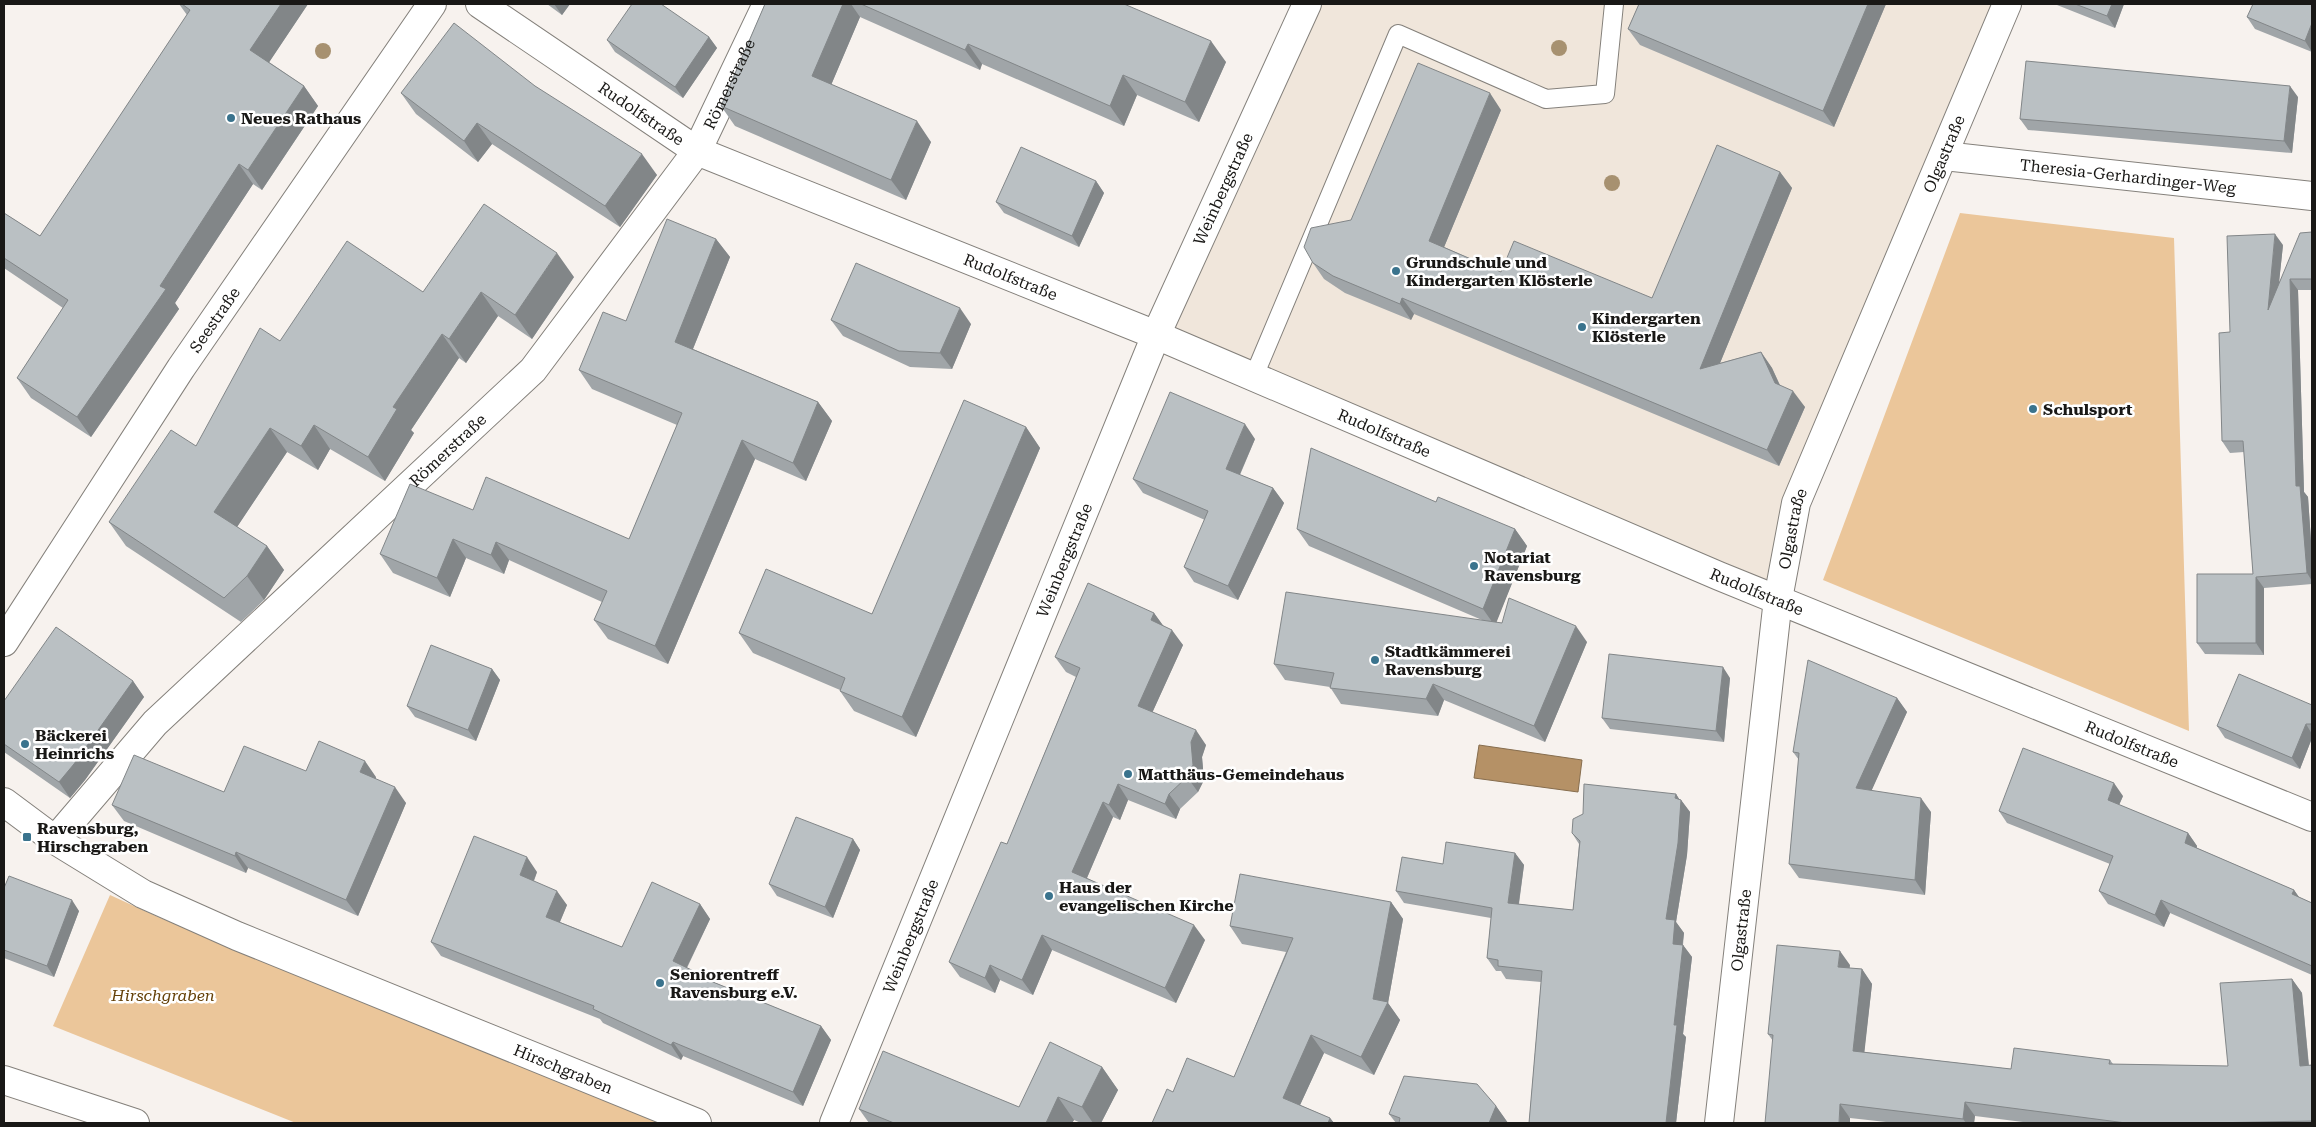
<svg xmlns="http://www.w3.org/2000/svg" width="2316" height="1127" font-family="'Roboto Serif',serif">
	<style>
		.built { fill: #f0e6db }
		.green { fill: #ebc69a }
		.water { fill: #b59166; stroke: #866d4e }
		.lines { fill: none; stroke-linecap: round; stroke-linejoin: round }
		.lane-casing { stroke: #84807b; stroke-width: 20 }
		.street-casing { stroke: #84807b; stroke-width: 30 }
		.lane { stroke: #fff; stroke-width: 18 }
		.street { stroke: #fff; stroke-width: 28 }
		.tree { fill: #a79170 }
		.wall { fill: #a0a5a8 }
		.shaded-wall { fill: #828688 }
		.building { fill: #bac0c3; stroke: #828688 }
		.poi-dot { fill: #3a738d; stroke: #fff; stroke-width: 2 }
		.labels { text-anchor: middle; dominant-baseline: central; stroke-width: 5; stroke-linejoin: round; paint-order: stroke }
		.street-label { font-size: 16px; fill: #191816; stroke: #fff }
		.poi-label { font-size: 16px; font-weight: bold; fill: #191816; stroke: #fff; text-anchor: start }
		.park-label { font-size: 16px; font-style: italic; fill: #654109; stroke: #fff }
	</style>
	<rect width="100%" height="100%" fill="#f7f2ee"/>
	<!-- built -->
	<path class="built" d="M 1307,4 L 2007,4 L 1796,503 L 1778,599 L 1157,335 Z"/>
	<!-- green -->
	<path class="green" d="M 1960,213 L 2174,238 L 2189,731 L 1823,580 Z
		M 110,895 L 158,917 L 670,1123 L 296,1123 L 53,1026 Z"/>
	<!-- water -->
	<path class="water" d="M 1479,745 L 1582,760 L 1578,792 L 1474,778 Z"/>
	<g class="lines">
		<defs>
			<path id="lane" d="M 1254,376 L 1398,34 L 1546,99 L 1605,94 L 1614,4"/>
			<g id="street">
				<path id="s1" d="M 480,4 L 697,151 L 1156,335 L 1719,576 L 2312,817"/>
				<path id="s2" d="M 1944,156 L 2312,196"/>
				<path id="s3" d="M 4,642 L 181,368 L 432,4"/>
				<path id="s4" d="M 4,802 L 55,840 L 143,894 L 237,936 L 697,1123"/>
				<path id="s5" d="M 55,840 L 155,723 L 533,370 L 697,151 L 767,4"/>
				<path d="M 4,1080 L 135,1123"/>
				<path id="s6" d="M 834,1123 L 1156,335 L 1307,4"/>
				<path id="s7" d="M 1719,1123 L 1778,599 L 1796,503 L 2007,4"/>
			</g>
		</defs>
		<!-- lane casing -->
		<use href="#lane" class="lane-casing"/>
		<!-- street casing -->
		<use href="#street" class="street-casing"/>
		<!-- lane -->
		<use href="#lane" class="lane"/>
		<!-- street -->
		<use href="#street" class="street"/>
	</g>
	<!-- trees -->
	<g class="tree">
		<circle cx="1559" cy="48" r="8"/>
		<circle cx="323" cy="51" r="8"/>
		<circle cx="1612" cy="183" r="8"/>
	</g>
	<!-- wall -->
	<path class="wall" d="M 179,4 L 308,4 L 269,62 L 304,86 L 318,106 L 262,190 L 253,184 L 175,303 L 179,309 L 91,437 L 31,398 L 17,378 L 63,308 L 4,268 L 4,213 L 40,236 L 187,15 Z
		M 547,4 L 570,4 L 562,15 Z
		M 765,4 L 1124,4 L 1226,62 L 1199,122 L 1137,95 L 1124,126 L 982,64 L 980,70 L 860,17 L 831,85 L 931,142 L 906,200 L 735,126 L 721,106 Z
		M 1639,4 L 1886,4 L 1834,127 L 1640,45 L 1628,29 Z
		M 2057,4 L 2124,4 L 2115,28 L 2057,5 Z
		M 2312,4 L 2312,52 L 2255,29 L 2247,17 Z
		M 709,37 L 717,48 L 683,98 L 615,52 L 607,40 Z
		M 535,86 L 657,175 L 620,227 L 492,144 L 478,162 L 416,114 L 401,93 Z
		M 2298,97 L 2292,153 L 2028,130 L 2020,119 Z
		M 1501,110 L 1444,247 L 1501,272 L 1652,298 L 1780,172 L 1792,188 L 1720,363 L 1761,352 L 1772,368 L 1780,385 L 1805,407 L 1779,466 L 1414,314 L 1411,320 L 1345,293 L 1324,279 L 1313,263 L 1351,220 Z
		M 1096,181 L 1104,193 L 1079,247 L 1004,213 L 996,202 Z
		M 2312,232 L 2312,290 L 2298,290 L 2304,492 L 2308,497 L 2312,556 L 2312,584 L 2264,588 L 2264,655 L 2205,654 L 2197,643 L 2253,574 L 2244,452 L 2230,453 L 2222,441 L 2230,332 L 2283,245 L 2279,282 Z
		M 716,239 L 730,257 L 693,349 L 818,402 L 832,421 L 806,481 L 755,459 L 668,664 L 608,639 L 594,620 L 602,602 L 509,560 L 504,574 L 466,558 L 450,597 L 393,573 L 380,554 L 473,510 L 629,539 L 677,425 L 592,389 L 579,370 L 626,321 Z
		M 574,277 L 532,339 L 498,316 L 466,363 L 459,358 L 411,430 L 414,433 L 385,481 L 330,449 L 318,470 L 287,452 L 237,527 L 267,546 L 284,570 L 264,600 L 241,622 L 126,546 L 109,522 L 196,446 L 280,341 L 423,292 Z
		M 831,320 L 971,324 L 952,369 L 910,367 L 843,336 Z
		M 1026,427 L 1040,448 L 916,737 L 854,711 L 840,691 L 840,690 L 753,653 L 739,633 L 872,614 Z
		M 1255,439 L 1240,475 L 1273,488 L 1284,503 L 1238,600 L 1194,582 L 1184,567 L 1205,520 L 1143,493 L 1133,479 Z
		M 1436,502 L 1515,529 L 1527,546 L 1496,622 L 1587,642 L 1545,742 L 1444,700 L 1438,716 L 1341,704 L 1330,687 L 1285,680 L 1274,664 L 1482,620 L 1309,546 L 1297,529 Z
		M 1154,613 L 1163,626 L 1183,645 L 1152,713 L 1206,745 L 1202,757 L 1204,780 L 1198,792 L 1180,809 L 1176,819 L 1128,800 L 1120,820 L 1113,817 L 1087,878 L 1205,940 L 1176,1003 L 1052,950 L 1033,995 L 1000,980 L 995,993 L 960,977 L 949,962 L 1007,844 L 1076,677 L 1066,672 L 1055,657 Z
		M 492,669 L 500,680 L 476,741 L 415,717 L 407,706 Z
		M 1730,678 L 1724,742 L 1610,729 L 1602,718 Z
		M 133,681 L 144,697 L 85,780 L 70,798 L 4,752 L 4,701 Z
		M 1897,698 L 1907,712 L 1871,791 L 1931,812 L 1925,895 L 1799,878 L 1789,864 L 1799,760 L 1793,752 Z
		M 2312,705 L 2312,738 L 2300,769 L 2225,738 L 2217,726 Z
		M 306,771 L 376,777 L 376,779 L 406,803 L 358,916 L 248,868 L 246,873 L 124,821 L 112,805 L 224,792 Z
		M 1676,794 L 1679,799 L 1681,800 L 1690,812 L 1687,855 L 1676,922 L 1684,933 L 1683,945 L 1692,957 L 1683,1034 L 1686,1037 L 1676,1123 L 1529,1123 L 1541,982 L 1506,979 L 1501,971 L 1496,971 L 1487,958 L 1491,918 L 1404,903 L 1396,891 L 1443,864 L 1515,853 L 1524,865 L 1519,904 L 1573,910 L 1579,844 L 1572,833 L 1583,814 Z
		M 2123,796 L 2119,805 L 2188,833 L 2197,846 L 2197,848 L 2294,890 L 2299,897 L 2312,903 L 2312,975 L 2170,913 L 2164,927 L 2108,904 L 2099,891 L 2110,864 L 2007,823 L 1999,811 Z
		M 853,839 L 860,850 L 833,918 L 777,896 L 769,884 Z
		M 537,872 L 534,881 L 567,905 L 560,922 L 622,947 L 700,904 L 710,919 L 687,968 L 704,976 L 706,979 L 821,1026 L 831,1040 L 803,1106 L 683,1056 L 681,1060 L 603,1023 L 600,1019 L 441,956 L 431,942 Z
		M 4,888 L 79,911 L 54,977 L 4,958 Z
		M 1391,902 L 1403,919 L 1388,1003 L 1400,1020 L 1374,1075 L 1324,1053 L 1300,1105 L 1330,1118 L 1334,1123 L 1152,1123 L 1173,1092 L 1234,1077 L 1286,952 L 1242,944 L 1230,926 Z
		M 1850,965 L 1849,968 L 1862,969 L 1872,984 L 1864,1052 L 2011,1069 L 2110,1060 L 2113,1064 L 2228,1066 L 2292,979 L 2302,993 L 2309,1065 L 2312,1065 L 2312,1123 L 2031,1123 L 1975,1116 L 1974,1123 L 1895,1123 L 1850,1118 L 1773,1041 L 1768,1034 Z
		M 1102,1067 L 1118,1090 L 1101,1123 L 1081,1123 L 1074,1120 L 1072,1123 L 869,1123 L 859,1109 L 1019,1107 Z
		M 1496,1106 L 1508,1123 L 1396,1123 L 1389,1114 Z"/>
	<!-- shaded-wall -->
	<path class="shaded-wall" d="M 281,4 L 308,4 L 264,70 L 250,50 Z
		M 554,4 L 570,4 L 562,15 Z
		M 843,4 L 851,4 L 860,17 L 826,97 L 812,76 Z
		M 1868,4 L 1886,4 L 1834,127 L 1823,111 Z
		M 2112,4 L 2124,4 L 2115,28 L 2107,16 Z
		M 2312,23 L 2312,52 L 2305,41 Z
		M 709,37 L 717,48 L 683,98 L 675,87 Z
		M 1211,41 L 1226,62 L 1199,122 L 1185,102 Z
		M 968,44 L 982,64 L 980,70 L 965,50 Z
		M 1123,75 L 1137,95 L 1124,126 L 1110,106 Z
		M 304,86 L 318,106 L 262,190 L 248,170 Z
		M 2290,86 L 2298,97 L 2292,153 L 2284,141 Z
		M 1490,93 L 1501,110 L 1440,257 L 1429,241 Z
		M 917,121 L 931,142 L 906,200 L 891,180 Z
		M 477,123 L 492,144 L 478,162 L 464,141 Z
		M 642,154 L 657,175 L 620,227 L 605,206 Z
		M 239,164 L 253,184 L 175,303 L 179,309 L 91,437 L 77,417 L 160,286 Z
		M 1780,172 L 1792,188 L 1711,385 L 1700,369 Z
		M 1096,181 L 1104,193 L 1079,247 L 1072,236 Z
		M 2275,234 L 2283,245 L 2275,321 L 2268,310 Z
		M 716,239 L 730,257 L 688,361 L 675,342 Z
		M 557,253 L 574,277 L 532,339 L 515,315 Z
		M 2290,279 L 2298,290 L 2304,492 L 2308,497 L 2312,556 L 2312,581 L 2307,573 L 2296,486 Z
		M 481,292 L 498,316 L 466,363 L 449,339 Z
		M 1402,298 L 1414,314 L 1411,320 L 1400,304 Z
		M 960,308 L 971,324 L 952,369 L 940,353 Z
		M 442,334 L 459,358 L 411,430 L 414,433 L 385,481 L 368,457 L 393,407 Z
		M 1761,352 L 1772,368 L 1786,399 L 1775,383 Z
		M 1793,391 L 1805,407 L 1779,466 L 1767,450 Z
		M 818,402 L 832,421 L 806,481 L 793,463 Z
		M 1245,424 L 1255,439 L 1236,483 L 1226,469 Z
		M 314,425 L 330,449 L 318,470 L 301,446 Z
		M 1026,427 L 1040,448 L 916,737 L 902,717 Z
		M 270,428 L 287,452 L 231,536 L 214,512 Z
		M 742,440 L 755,459 L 668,664 L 655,646 Z
		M 1273,488 L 1284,503 L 1238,600 L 1228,586 Z
		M 1515,529 L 1527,546 L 1495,626 L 1483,609 Z
		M 453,539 L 466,558 L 450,597 L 437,578 Z
		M 496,542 L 509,560 L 504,574 L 491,555 Z
		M 267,546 L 284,570 L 264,600 L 247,576 Z
		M 2256,577 L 2264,588 L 2264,655 L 2256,643 Z
		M 1154,613 L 1165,628 L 1151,620 Z
		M 1576,626 L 1587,642 L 1545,742 L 1534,726 Z
		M 1172,630 L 1183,645 L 1148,722 L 1138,706 Z
		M 1723,667 L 1730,678 L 1724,742 L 1716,731 Z
		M 492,669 L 500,680 L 476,741 L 468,730 Z
		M 133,681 L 144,697 L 85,780 L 70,798 L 59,782 Z
		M 1433,684 L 1444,700 L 1438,716 L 1426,699 Z
		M 1897,698 L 1907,712 L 1866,803 L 1856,788 Z
		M 2306,724 L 2312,734 L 2312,738 L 2300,769 L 2292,758 Z
		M 1196,730 L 1206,745 L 1202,757 L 1204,780 L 1198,792 L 1187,777 L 1191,742 Z
		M 365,761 L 376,777 L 372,788 L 360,772 Z
		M 2114,783 L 2123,796 L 2116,812 L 2108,800 Z
		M 1118,784 L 1128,800 L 1120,820 L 1109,805 Z
		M 395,787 L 406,803 L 358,916 L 346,900 Z
		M 1169,794 L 1180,809 L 1176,819 L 1165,804 Z
		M 1676,794 L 1681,802 L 1681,800 L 1690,812 L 1687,855 L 1676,922 L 1684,933 L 1681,956 L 1673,944 L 1666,919 Z
		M 1921,798 L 1931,812 L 1925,895 L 1915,880 Z
		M 1103,802 L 1113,817 L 1083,887 L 1072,872 Z
		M 2188,833 L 2197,846 L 2194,856 L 2185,843 Z
		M 853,839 L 860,850 L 833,918 L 825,907 Z
		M 236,852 L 248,868 L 246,873 L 235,856 Z
		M 1515,853 L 1524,865 L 1517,916 L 1508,903 Z
		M 527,857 L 537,872 L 530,890 L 520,875 Z
		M 2294,890 L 2303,903 L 2292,894 Z
		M 557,891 L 567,905 L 556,931 L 546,917 Z
		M 72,900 L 79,911 L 54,977 L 47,966 Z
		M 2161,900 L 2170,913 L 2164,927 L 2155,915 Z
		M 1391,902 L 1403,919 L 1388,1003 L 1400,1020 L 1374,1075 L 1361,1057 L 1373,999 Z
		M 700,904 L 710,919 L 683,975 L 673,961 Z
		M 1194,925 L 1205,940 L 1176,1003 L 1165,988 Z
		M 1042,935 L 1052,950 L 1033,995 L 1022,980 Z
		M 1683,945 L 1692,957 L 1683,1034 L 1686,1037 L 1676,1123 L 1666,1123 L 1674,1025 Z
		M 1840,951 L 1850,965 L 1848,981 L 1838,967 Z
		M 990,965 L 1000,980 L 995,993 L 985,978 Z
		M 1862,969 L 1872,984 L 1863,1065 L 1853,1051 Z
		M 2292,979 L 2302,993 L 2310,1080 L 2300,1066 Z
		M 821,1026 L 831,1040 L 803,1106 L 793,1092 Z
		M 1311,1035 L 1324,1053 L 1295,1116 L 1283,1098 Z
		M 673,1042 L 683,1056 L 681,1060 L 671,1045 Z
		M 1102,1067 L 1118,1090 L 1101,1123 L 1093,1123 L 1082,1107 Z
		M 1058,1097 L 1074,1120 L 1072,1123 L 1046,1123 Z
		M 1965,1102 L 1975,1116 L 1974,1123 L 1966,1123 L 1963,1119 Z
		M 1840,1104 L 1850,1118 L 1850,1123 L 1839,1123 Z
		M 1496,1106 L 1508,1123 L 1489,1123 Z
		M 1330,1118 L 1334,1123 L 1328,1123 Z"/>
	<!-- building -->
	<path class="building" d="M 182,4 L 281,4 L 250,50 L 304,86 L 248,170 L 239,164 L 160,286 L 166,289 L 77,417 L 17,378 L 68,300 L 4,258 L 4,213 L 40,236 L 190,10 Z
		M 632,4 L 661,4 L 709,37 L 675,87 L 607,40 Z
		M 765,4 L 843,4 L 812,76 L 917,121 L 891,180 L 721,106 Z
		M 861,4 L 1124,4 L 1211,41 L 1185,102 L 1123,75 L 1110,106 L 968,44 L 965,50 Z
		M 1639,4 L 1868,4 L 1823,111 L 1628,29 Z
		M 2075,4 L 2112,4 L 2107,16 Z
		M 2253,4 L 2312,4 L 2312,23 L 2305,41 L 2247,17 Z
		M 454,23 L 535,86 L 642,154 L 605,206 L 477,123 L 464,141 L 401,93 Z
		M 2026,61 L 2290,86 L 2284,141 L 2020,119 Z
		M 1418,63 L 1490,93 L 1429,241 L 1501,272 L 1514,241 L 1652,298 L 1717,145 L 1780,172 L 1700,369 L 1761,352 L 1775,383 L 1793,391 L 1767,450 L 1402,298 L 1400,304 L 1333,276 L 1313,263 L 1304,247 L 1311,228 L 1351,220 Z
		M 1021,147 L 1096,181 L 1072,236 L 996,202 Z
		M 484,204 L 557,253 L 515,315 L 481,292 L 449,339 L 442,334 L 393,407 L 397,409 L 368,457 L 314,425 L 301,446 L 270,428 L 214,512 L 267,546 L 247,576 L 224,598 L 109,522 L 171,430 L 196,446 L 260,328 L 280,341 L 347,241 L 423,292 Z
		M 667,219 L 716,239 L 675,342 L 818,402 L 793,463 L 742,440 L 655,646 L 594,620 L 607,591 L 496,542 L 491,555 L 453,539 L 437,578 L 380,554 L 410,484 L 473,510 L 486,477 L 629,539 L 682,413 L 579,370 L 603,312 L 626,321 Z
		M 2312,232 L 2312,279 L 2290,279 L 2296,486 L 2300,486 L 2307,573 L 2256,577 L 2256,643 L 2197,643 L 2197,574 L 2253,574 L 2243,441 L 2222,441 L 2219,333 L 2230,332 L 2227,236 L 2275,234 L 2268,310 L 2300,233 Z
		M 856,263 L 960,308 L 940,353 L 899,351 L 831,320 Z
		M 1170,392 L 1245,424 L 1226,469 L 1273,488 L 1228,586 L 1184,567 L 1208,511 L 1133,479 Z
		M 964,400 L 1026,427 L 902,717 L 840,691 L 845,678 L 739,633 L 766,569 L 872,614 Z
		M 1311,448 L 1436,502 L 1438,497 L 1515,529 L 1483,609 L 1297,529 Z
		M 1088,583 L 1154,613 L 1151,620 L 1172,630 L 1138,706 L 1196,730 L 1191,742 L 1193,765 L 1187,777 L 1169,794 L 1165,804 L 1118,784 L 1109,805 L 1103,802 L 1072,872 L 1194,925 L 1165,988 L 1042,935 L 1022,980 L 990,965 L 985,978 L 949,962 L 1001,842 L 1007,844 L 1080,668 L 1055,657 Z
		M 1286,592 L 1502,623 L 1509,598 L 1576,626 L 1534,726 L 1433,684 L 1426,699 L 1330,688 L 1334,673 L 1274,664 Z
		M 56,627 L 133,681 L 74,764 L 59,782 L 4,744 L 4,701 Z
		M 431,645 L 492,669 L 468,730 L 407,706 Z
		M 1609,654 L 1723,667 L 1716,731 L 1602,718 Z
		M 1808,660 L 1897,698 L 1856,788 L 1921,798 L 1915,880 L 1789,864 L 1799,753 L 1793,752 Z
		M 2239,674 L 2312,705 L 2312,724 L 2306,724 L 2292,758 L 2217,726 Z
		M 319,741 L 365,761 L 360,772 L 395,787 L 346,900 L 236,852 L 235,856 L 112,805 L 134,755 L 224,792 L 244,746 L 306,771 Z
		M 2023,748 L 2114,783 L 2108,800 L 2188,833 L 2185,843 L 2294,890 L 2292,894 L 2312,903 L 2312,966 L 2161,900 L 2155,915 L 2099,891 L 2113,856 L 1999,811 Z
		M 1584,784 L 1676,794 L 1675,798 L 1681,800 L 1678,843 L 1666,919 L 1675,920 L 1673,944 L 1683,945 L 1674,1025 L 1677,1025 L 1666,1123 L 1529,1123 L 1542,971 L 1498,966 L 1498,960 L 1487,958 L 1492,908 L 1396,891 L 1402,857 L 1443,864 L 1446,842 L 1515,853 L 1508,903 L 1573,910 L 1580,841 L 1572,833 L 1573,819 L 1583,814 Z
		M 796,817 L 853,839 L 825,907 L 769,884 Z
		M 474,836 L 527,857 L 520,875 L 557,891 L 546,917 L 622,947 L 652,882 L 700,904 L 673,961 L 704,976 L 703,978 L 821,1026 L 793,1092 L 673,1042 L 671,1045 L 593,1009 L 594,1006 L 431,942 Z
		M 1240,874 L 1391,902 L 1373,999 L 1388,1002 L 1361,1057 L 1311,1035 L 1283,1098 L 1330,1118 L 1328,1123 L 1152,1123 L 1167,1089 L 1173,1092 L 1187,1058 L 1234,1077 L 1293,938 L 1230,926 Z
		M 9,876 L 72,900 L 47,966 L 4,950 L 4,888 Z
		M 1777,945 L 1840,951 L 1838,967 L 1862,969 L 1853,1051 L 2011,1069 L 2014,1048 L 2110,1060 L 2109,1064 L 2228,1066 L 2220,983 L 2292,979 L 2300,1066 L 2312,1065 L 2312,1121 L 2206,1123 L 2126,1123 L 1965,1102 L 1963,1119 L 1840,1104 L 1839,1123 L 1765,1123 L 1773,1035 L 1768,1034 Z
		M 1050,1042 L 1102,1067 L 1082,1107 L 1058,1097 L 1046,1123 L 894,1123 L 859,1109 L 883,1051 L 1019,1107 Z
		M 1404,1076 L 1477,1084 L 1496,1106 L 1489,1123 L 1399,1123 L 1400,1118 L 1389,1114 Z"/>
	<!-- markers -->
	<g class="poi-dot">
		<circle cx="231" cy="118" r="5"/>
		<circle cx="1396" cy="271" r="5"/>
		<circle cx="1582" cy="327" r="5"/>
		<circle cx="2033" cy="409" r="5"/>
		<circle cx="1474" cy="566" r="5"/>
		<circle cx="1375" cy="660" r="5"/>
		<circle cx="25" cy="744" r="5"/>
		<circle cx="1128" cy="774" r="5"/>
		<rect x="22" y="832" width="10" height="10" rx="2.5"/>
		<circle cx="1049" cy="896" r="5"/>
		<circle cx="660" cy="983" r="5"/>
	</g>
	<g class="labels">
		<!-- street labels -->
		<g class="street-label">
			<text stroke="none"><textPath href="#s5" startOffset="1019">Römerstraße</textPath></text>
			<text stroke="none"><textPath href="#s1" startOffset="195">Rudolfstraße</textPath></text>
			<text stroke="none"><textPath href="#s7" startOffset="1004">Olgastraße</textPath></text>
			<text stroke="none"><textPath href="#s2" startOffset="185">Theresia-Gerhardinger-Weg</textPath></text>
			<text stroke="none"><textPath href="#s6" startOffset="1012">Weinbergstraße</textPath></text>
			<text stroke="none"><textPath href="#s1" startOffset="600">Rudolfstraße</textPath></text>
			<text stroke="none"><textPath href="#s3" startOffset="385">Seestraße</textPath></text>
			<text stroke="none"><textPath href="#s1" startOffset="1005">Rudolfstraße</textPath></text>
			<text stroke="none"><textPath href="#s5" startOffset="554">Römerstraße</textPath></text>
			<text stroke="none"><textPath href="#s7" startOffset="599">Olgastraße</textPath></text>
			<text stroke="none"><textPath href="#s6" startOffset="608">Weinbergstraße</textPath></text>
			<text stroke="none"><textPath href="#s1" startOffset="1410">Rudolfstraße</textPath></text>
			<text stroke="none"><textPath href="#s1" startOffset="1815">Rudolfstraße</textPath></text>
			<text stroke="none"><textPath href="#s7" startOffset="194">Olgastraße</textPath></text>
			<text stroke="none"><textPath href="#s6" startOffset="202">Weinbergstraße</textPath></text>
			<text stroke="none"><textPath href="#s4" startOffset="622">Hirschgraben</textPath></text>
		</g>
		<!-- poi labels -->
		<g class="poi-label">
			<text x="241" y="118">Neues Rathaus</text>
			<text x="1406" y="262">Grundschule und<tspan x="1406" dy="18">Kindergarten Klösterle</tspan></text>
			<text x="1592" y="318">Kindergarten<tspan x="1592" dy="18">Klösterle</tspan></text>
			<text x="2043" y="409">Schulsport</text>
			<text x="1484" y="557">Notariat<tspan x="1484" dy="18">Ravensburg</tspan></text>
			<text x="1385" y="651">Stadtkämmerei<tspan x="1385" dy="18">Ravensburg</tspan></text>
			<text x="35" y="735">Bäckerei<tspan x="35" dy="18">Heinrichs</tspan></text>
			<text x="1138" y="774">Matthäus-Gemeindehaus</text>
			<text x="37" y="828">Ravensburg,<tspan x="37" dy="18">Hirschgraben</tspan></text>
			<text x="1059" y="887">Haus der<tspan x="1059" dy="18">evangelischen Kirche</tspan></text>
			<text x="670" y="974">Seniorentreff<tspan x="670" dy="18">Ravensburg e.V.</tspan></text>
		</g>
		<!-- park labels -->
		<g class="park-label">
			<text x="163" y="995">Hirschgraben</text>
		</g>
	</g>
	<!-- border -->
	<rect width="2316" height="1127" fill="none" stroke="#191816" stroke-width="10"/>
</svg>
